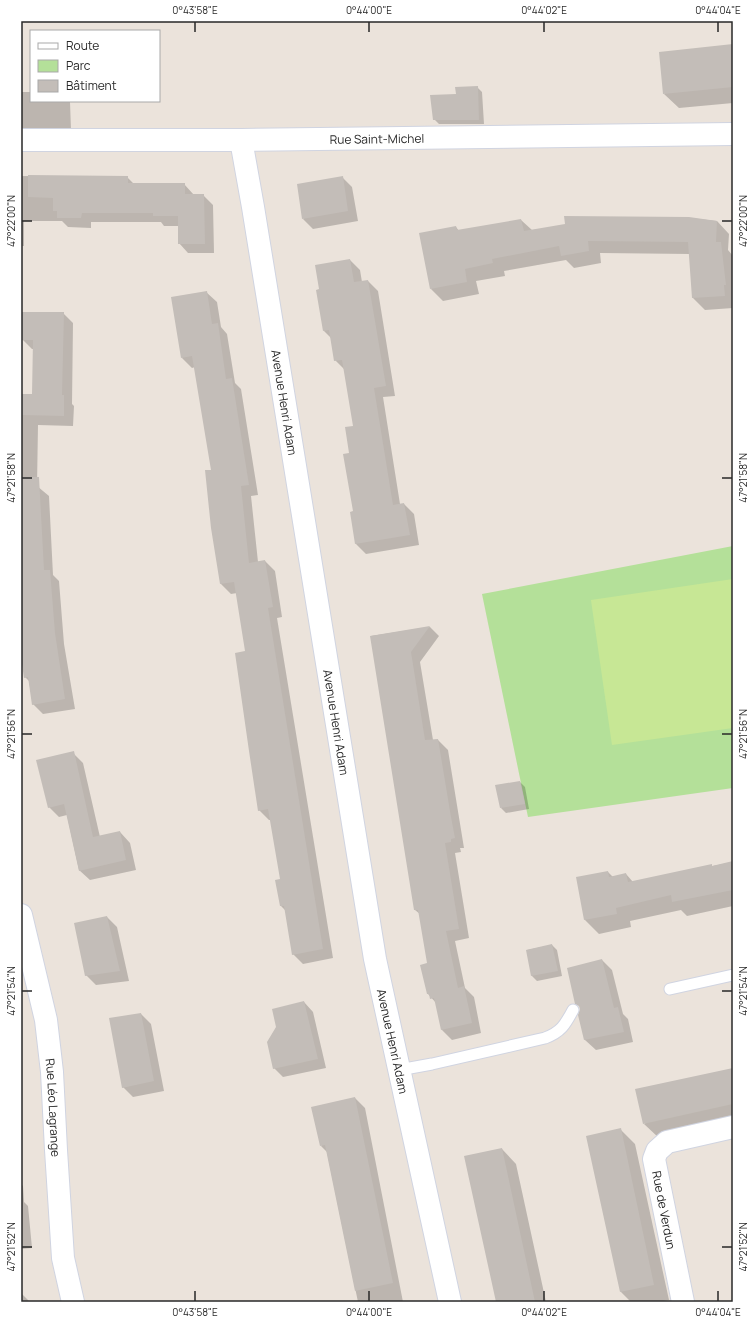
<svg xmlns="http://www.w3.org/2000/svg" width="754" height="1323" font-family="Manrope,sans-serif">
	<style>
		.green { fill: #b4e099 }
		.pitch { fill: #c7e795 }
		.shadow { fill: #0003 }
		.building { fill: #c3bdb8 }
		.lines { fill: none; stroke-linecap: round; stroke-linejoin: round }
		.service-casing { stroke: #d0d4e1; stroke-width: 13 }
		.minor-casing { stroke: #d0d4e1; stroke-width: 24 }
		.service { stroke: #fff; stroke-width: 11 }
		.minor { stroke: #fff; stroke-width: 22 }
		.ticks { fill: none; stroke: #292929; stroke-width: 1.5 }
		.labels { text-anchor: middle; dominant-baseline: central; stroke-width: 3; stroke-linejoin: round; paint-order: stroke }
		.street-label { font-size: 12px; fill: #292929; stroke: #fff }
		.neatline { fill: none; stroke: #292929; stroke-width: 1.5 }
		.ticks-label { font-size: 10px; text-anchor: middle; fill: #292929 }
	</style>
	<rect width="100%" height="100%" fill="#ebe3db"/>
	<!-- green -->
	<path class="green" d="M 733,546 L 733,788 L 528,817 L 482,594 Z"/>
	<!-- pitch -->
	<path class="pitch" d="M 733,579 L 733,728 L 612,745 L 591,600 Z"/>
	<!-- shadow -->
	<path class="shadow" d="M 733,45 L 733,103 L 679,108 L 664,94 Z
		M 477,87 L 482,92 L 484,124 L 439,124 L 434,119 L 457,95 Z
		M 21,92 L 31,92 L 31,101 L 68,101 L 70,102 L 71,130 L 21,130 Z
		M 21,176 L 127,177 L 134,184 L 184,184 L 194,195 L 203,195 L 213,205 L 214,253 L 188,253 L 179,243 L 179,226 L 164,226 L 161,222 L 91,222 L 91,228 L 68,227 L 62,221 L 24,221 L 24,246 L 21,246 Z
		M 342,177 L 352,187 L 358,221 L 313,229 L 303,219 Z
		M 689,218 L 717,221 L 729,234 L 728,250 L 733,256 L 733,308 L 705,310 L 693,298 L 690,254 L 600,253 L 601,263 L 574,268 L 566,260 L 504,271 L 505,276 L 476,281 L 479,294 L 443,301 L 431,289 L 456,227 L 459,231 L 521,220 L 532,230 Z
		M 350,260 L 360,270 L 362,282 L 368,281 L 378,291 L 395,396 L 383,397 L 400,504 L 404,504 L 414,514 L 419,545 L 366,554 L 356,544 L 350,454 L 355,427 L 345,370 L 335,360 L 332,339 L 324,331 L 320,290 Z
		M 206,292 L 217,302 L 221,327 L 227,334 L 235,383 L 241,389 L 258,495 L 251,496 L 258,562 L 265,561 L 275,571 L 282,617 L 277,618 L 333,958 L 303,964 L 293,954 L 286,911 L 281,906 L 281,880 L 271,820 L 269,820 L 259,810 L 246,652 L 237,593 L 231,594 L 221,584 L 212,470 L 195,367 L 192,368 L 182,358 Z
		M 63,313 L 73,323 L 72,404 L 74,406 L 73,426 L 38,425 L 37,486 L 49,496 L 53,575 L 59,581 L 64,644 L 75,709 L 43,714 L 33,704 L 29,681 L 25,677 L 21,650 L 21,395 L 33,395 L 34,349 L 32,349 L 22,339 Z
		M 430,627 L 439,636 L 420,662 L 433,740 L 438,740 L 448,750 L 464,848 L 460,848 L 461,852 L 455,853 L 469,938 L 455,941 L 465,988 L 474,997 L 481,1033 L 452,1040 L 442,1030 L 437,1004 L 428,994 L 428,964 L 420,914 L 415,910 L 371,636 Z
		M 73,753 L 83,763 L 100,837 L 120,832 L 130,843 L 136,870 L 90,880 L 79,870 L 67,815 L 59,817 L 49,807 Z
		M 520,782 L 525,787 L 529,809 L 506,813 L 501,808 Z
		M 733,862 L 733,906 L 687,916 L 681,910 L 630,921 L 631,927 L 599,934 L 585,920 L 577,878 L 608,872 L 613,877 L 626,874 L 633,882 Z
		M 107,917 L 117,927 L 129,981 L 96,985 L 86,975 Z
		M 552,945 L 557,950 L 562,976 L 537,981 L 532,976 L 527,950 Z
		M 602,960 L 612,970 L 623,1014 L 628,1019 L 633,1042 L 596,1050 L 585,1040 L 579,1015 Z
		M 304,1002 L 313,1012 L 326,1068 L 283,1077 L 274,1068 Z
		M 141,1014 L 151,1024 L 164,1091 L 133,1097 L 123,1087 Z
		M 733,1069 L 733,1122 L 659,1138 L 644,1124 Z
		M 355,1098 L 365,1108 L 403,1302 L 358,1302 L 327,1152 L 321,1146 Z
		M 620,1129 L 635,1144 L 669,1300 L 658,1302 L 631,1302 L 621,1292 L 587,1137 Z
		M 502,1149 L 516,1164 L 546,1302 L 497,1302 Z
		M 21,1184 L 23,1186 L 24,1202 L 28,1206 L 32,1248 L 21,1249 Z
		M 21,1293 L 30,1302 L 21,1302 Z"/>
	<!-- building -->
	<path class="building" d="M 733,44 L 733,87 L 663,94 L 659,52 Z
		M 478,86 L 479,120 L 433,120 L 430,95 L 456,94 L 455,87 Z
		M 28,175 L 128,176 L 128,183 L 185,183 L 185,194 L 204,194 L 205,244 L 178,244 L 178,216 L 153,216 L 153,213 L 82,213 L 81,218 L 57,218 L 57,211 L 53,211 L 53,198 L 28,197 Z
		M 343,176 L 348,211 L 302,219 L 297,184 Z
		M 564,216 L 689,217 L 717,221 L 716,242 L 721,242 L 726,285 L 724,285 L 725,296 L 692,298 L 688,242 L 588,241 L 589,251 L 561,256 L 559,246 L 492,259 L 493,263 L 465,269 L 467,282 L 430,289 L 419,233 L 456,226 L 457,230 L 521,219 L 524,231 L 565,224 Z
		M 350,259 L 354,282 L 368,280 L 386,386 L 374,388 L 393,505 L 404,503 L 410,535 L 355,544 L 350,512 L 353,511 L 343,454 L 349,453 L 345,427 L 353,426 L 342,360 L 334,361 L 329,330 L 323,331 L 316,290 L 319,289 L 315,265 Z
		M 207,291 L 212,324 L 218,323 L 226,379 L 232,378 L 249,485 L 241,486 L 249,563 L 265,560 L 273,607 L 268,608 L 323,949 L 292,955 L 284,906 L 280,906 L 275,880 L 280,879 L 268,809 L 258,811 L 249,751 L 235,653 L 245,651 L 234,582 L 220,584 L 211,528 L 205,470 L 211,470 L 192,356 L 181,358 L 171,297 Z
		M 21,312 L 64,312 L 62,395 L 64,395 L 64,416 L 21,415 L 21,394 L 32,394 L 33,340 L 21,340 Z
		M 21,477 L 39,477 L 44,570 L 50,570 L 55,633 L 65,699 L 32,705 L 28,677 L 24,678 L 21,657 Z
		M 430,626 L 411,652 L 425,740 L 438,739 L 451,817 L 455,838 L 451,839 L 451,842 L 445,843 L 459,929 L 446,931 L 458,988 L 464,986 L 472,1023 L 441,1030 L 434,998 L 430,999 L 429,994 L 427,994 L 420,965 L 427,963 L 418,910 L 414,910 L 370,636 Z
		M 74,751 L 93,837 L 120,831 L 126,860 L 79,871 L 64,804 L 48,808 L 36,760 Z
		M 520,781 L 525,804 L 500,808 L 495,785 Z
		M 733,861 L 733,890 L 672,902 L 671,895 L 616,908 L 617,914 L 584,920 L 576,877 L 608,871 L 609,877 L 626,873 L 628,882 L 712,864 L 712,866 Z
		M 107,916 L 120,971 L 85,976 L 74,923 Z
		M 552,944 L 558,971 L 531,976 L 526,950 Z
		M 602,959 L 614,1008 L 618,1007 L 624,1032 L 584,1040 L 578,1015 L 580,1009 L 579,1006 L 575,1004 L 567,968 Z
		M 304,1001 L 318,1059 L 273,1069 L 267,1042 L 276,1027 L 272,1009 Z
		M 141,1013 L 154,1081 L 122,1088 L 109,1018 Z
		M 733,1068 L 733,1104 L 643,1124 L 635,1089 Z
		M 355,1097 L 393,1283 L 355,1291 L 325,1145 L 320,1146 L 311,1107 Z
		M 621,1128 L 654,1285 L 620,1292 L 586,1136 Z
		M 502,1148 L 535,1302 L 496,1302 L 464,1156 Z"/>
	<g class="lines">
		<defs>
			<path id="service" d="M 670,989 L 733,975
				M 399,1070 L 432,1064 L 545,1038 C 561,1032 565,1025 573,1010"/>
			<g id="minor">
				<path id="s1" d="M 21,140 L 241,140 L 733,134"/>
				<path id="s2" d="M 241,140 L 253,207 L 375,959 L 450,1302"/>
				<path id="s3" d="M 21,915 L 46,1020 L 52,1072 L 56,1150 L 63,1258 L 73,1302"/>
				<path d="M 683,1302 L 654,1159 L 657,1151 L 667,1142 L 733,1127"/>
			</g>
		</defs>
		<!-- service casing -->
		<use href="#service" class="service-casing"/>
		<!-- minor casing -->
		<use href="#minor" class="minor-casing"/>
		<!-- service -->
		<use href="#service" class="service"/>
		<!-- minor -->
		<use href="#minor" class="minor"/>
	</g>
	<!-- ticks -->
	<path class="ticks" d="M 195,22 L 195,32M 369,22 L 369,32M 544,22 L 544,32M 718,22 L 718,32M 22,221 L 32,221M 722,221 L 732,221M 22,478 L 32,478M 722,478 L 732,478M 22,734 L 32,734M 722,734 L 732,734M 22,991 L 32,991M 722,991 L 732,991M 22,1247 L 32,1247M 722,1247 L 732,1247M 195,1291 L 195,1301M 369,1291 L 369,1301M 544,1291 L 544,1301M 718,1291 L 718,1301"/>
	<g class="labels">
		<!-- street labels -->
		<g class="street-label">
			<text stroke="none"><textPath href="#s1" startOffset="356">Rue Saint-Michel</textPath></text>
			<text stroke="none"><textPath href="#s2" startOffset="266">Avenue Henri Adam</textPath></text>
			<text stroke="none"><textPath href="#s2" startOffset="590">Avenue Henri Adam</textPath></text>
			<text stroke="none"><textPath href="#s2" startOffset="914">Avenue Henri Adam</textPath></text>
			<text stroke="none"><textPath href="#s3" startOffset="196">Rue Léo Lagrange</textPath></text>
			<text transform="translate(664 1210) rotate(79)">Rue de Verdun</text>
		</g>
	</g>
	<!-- border -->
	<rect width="754" height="1323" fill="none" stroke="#ffffff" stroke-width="44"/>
	<!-- legend -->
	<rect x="30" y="30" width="130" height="72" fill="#ffffff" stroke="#a9a9a9"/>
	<rect x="38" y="43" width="20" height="6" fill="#ffffff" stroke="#a9a9a9"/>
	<text x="66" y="50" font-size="12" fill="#292929">Route</text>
	<rect x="38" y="60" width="20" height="12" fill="#b4e099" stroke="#a9a9a9"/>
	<text x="66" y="70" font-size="12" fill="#292929">Parc</text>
	<rect x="38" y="80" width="20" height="12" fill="#c3bdb8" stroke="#a9a9a9"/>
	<text x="66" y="90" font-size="12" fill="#292929">Bâtiment</text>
	<rect x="22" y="22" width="710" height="1279" class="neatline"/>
	<g class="ticks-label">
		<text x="195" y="14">0°43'58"E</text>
		<text x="369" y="14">0°44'00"E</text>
		<text x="544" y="14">0°44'02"E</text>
		<text x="718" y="14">0°44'04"E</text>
		<text transform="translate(11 221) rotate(-90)" y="4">47°22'00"N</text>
		<text transform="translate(743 221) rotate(-90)" y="4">47°22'00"N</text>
		<text transform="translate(11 478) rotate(-90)" y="4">47°21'58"N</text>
		<text transform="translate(743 478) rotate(-90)" y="4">47°21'58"N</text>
		<text transform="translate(11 734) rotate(-90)" y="4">47°21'56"N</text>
		<text transform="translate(743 734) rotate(-90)" y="4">47°21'56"N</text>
		<text transform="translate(11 991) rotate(-90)" y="4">47°21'54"N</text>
		<text transform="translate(743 991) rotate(-90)" y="4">47°21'54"N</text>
		<text transform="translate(11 1247) rotate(-90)" y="4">47°21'52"N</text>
		<text transform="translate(743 1247) rotate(-90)" y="4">47°21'52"N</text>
		<text x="195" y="1316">0°43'58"E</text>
		<text x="369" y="1316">0°44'00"E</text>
		<text x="544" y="1316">0°44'02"E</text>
		<text x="718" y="1316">0°44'04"E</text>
	</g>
</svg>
